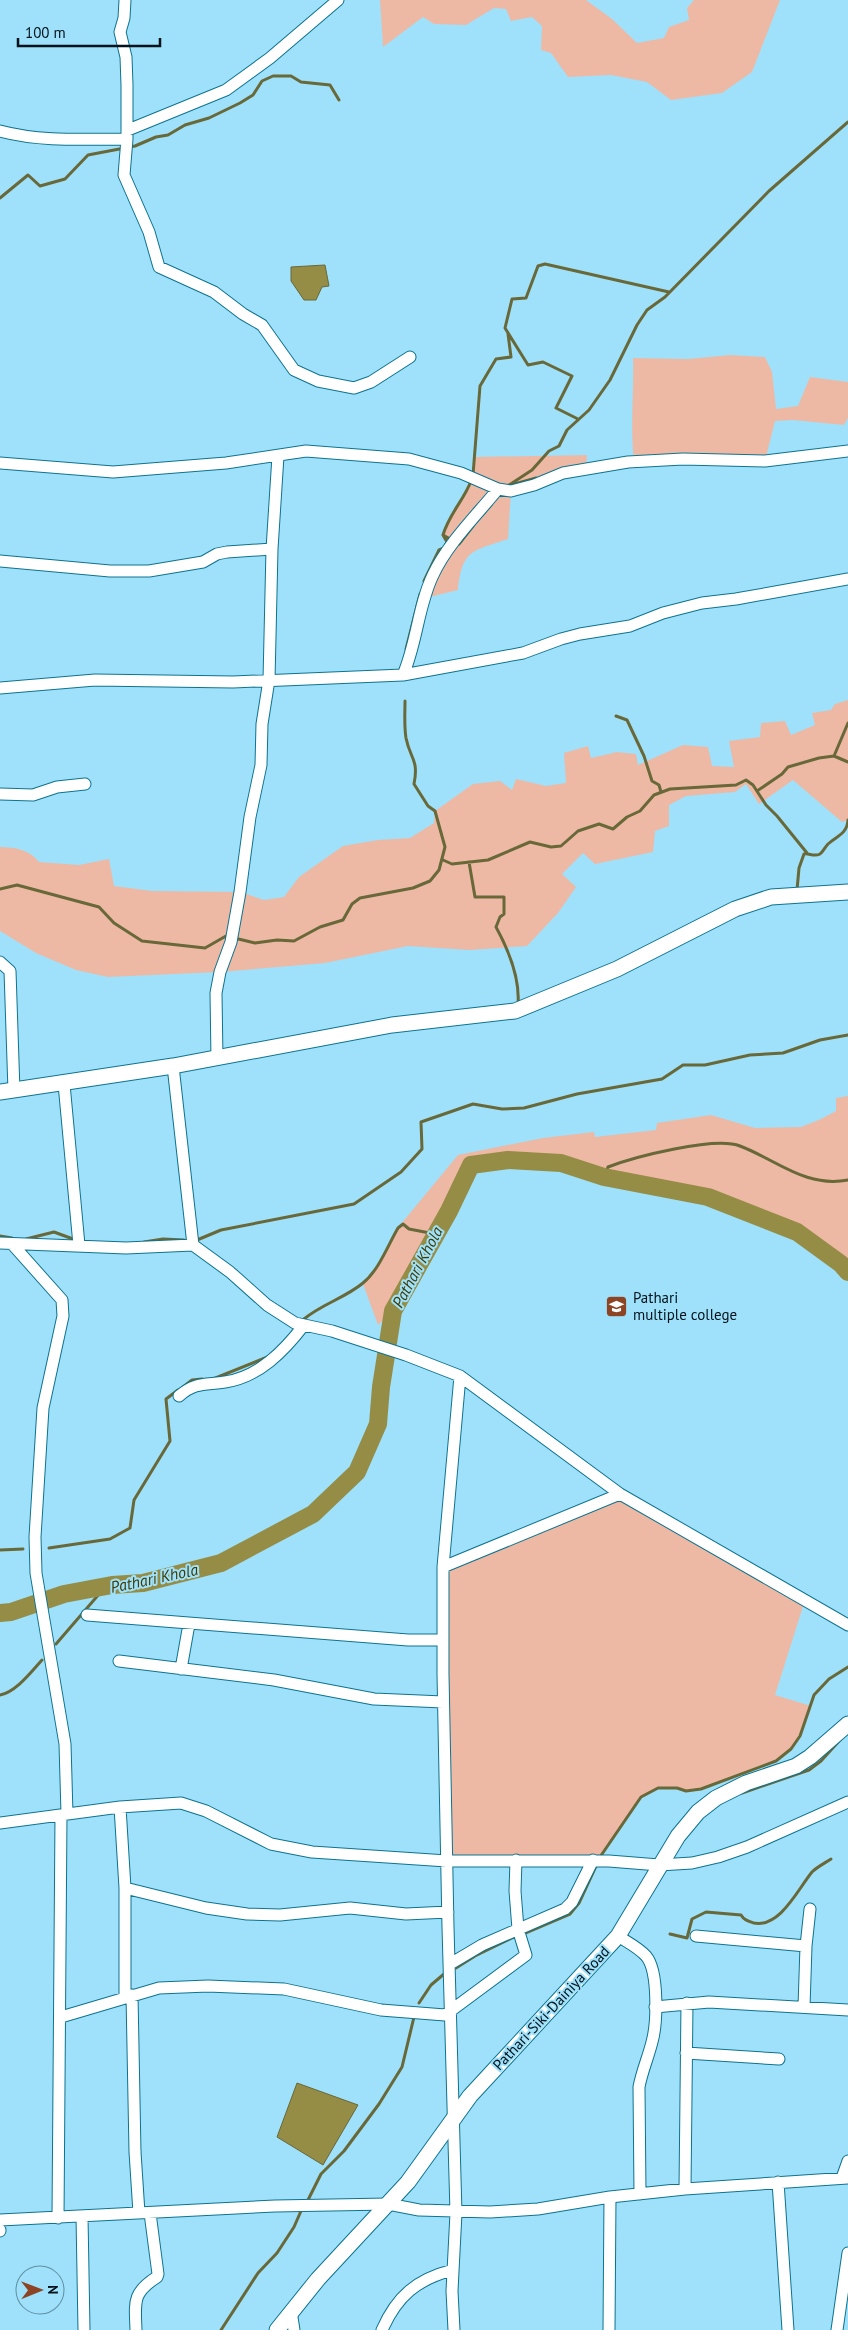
<svg xmlns="http://www.w3.org/2000/svg" width="848" height="2330" font-family="'PT Sans',sans-serif">
	<style>
		.green { fill: #edb9a4 }
		.water { fill: #958d46; stroke: #686839 }
		.lines { fill: none; stroke-linecap: round; stroke-linejoin: round }
		.stream { stroke: #686839; stroke-width: 3 }
		.river { stroke: #958d46; stroke-width: 18 }
		.street-casing { stroke: #0d738f; stroke-width: 13 }
		.secondary-casing { stroke: #0d738f; stroke-width: 17 }
		.street { stroke: #fff; stroke-width: 11 }
		.secondary { stroke: #fff; stroke-width: 15 }
		.labels { text-anchor: middle; dominant-baseline: central; stroke-width: 4; stroke-linejoin: round; paint-order: stroke }
		.poi-label { font-size: 15px; fill: #00121b; stroke: #9fe1fa; text-anchor: start }
		.street-label { font-size: 15px; fill: #00121b; stroke: #9fe1fa }
		.water-label { font-size: 16px; font-style: italic; fill: #403a00; stroke: #9fe1fa }
	</style>
	<rect width="100%" height="100%" fill="#9fe1fa"/>
	<!-- green -->
	<path class="green" d="M 380,0 L 586,0 L 612,19 L 637,43 L 664,38 L 669,27 L 689,20 L 687,8 L 694,0 L 780,0 L 752,72 L 722,93 L 671,100 L 647,82 L 611,75 L 568,77 L 551,53 L 541,50 L 542,26 L 532,17 L 511,21 L 506,9 L 494,8 L 466,25 L 434,24 L 423,17 L 383,47 Z
		M 730,355 L 765,357 L 772,372 L 776,409 L 798,406 L 810,377 L 848,382 L 848,418 L 844,425 L 793,420 L 775,421 L 765,461 L 634,462 C 630,427 634,393 633,358 L 688,359 Z
		M 587,455 L 586,469 L 511,491 L 508,539 C 473,551 462,549 458,590 L 425,598 L 454,541 L 443,535 C 451,503 474,493 473,457 Z
		M 848,700 L 848,820 L 842,822 L 793,780 L 759,804 L 746,784 L 735,792 L 686,796 L 669,805 L 669,826 L 655,831 L 653,852 L 595,864 L 583,853 L 562,874 L 576,887 L 558,913 L 527,946 L 470,950 L 408,946 L 325,963 L 220,972 L 108,977 L 76,970 L 36,953 L 0,931 L 0,847 C 15,847 30,850 39,862 L 79,865 L 109,859 L 114,886 L 152,891 L 240,892 L 264,900 L 284,897 L 299,877 L 343,846 L 378,840 L 410,838 L 434,823 L 435,811 L 473,784 L 500,781 L 512,790 L 516,779 L 546,786 L 566,783 L 564,753 L 588,746 L 591,758 L 617,752 L 636,754 L 638,765 L 683,745 L 708,747 L 712,766 L 734,767 L 729,741 L 760,737 L 761,723 L 785,721 L 791,735 L 815,725 L 812,713 L 831,710 L 835,704 Z
		M 848,1096 L 848,1272 L 841,1264 L 797,1232 L 708,1197 L 604,1177 L 561,1163 L 508,1160 L 471,1165 L 449,1211 L 393,1311 L 378,1325 L 363,1284 L 372,1275 L 396,1230 L 458,1155 L 543,1138 L 594,1132 L 595,1137 L 656,1130 L 657,1123 L 711,1115 L 755,1128 L 801,1127 L 821,1119 L 836,1111 L 836,1098 Z
		M 620,1494 L 805,1600 L 775,1695 L 811,1706 L 800,1736 L 791,1749 L 776,1761 L 701,1789 L 686,1791 L 677,1788 L 658,1788 L 641,1797 L 600,1857 L 447,1861 L 443,1567 Z"/>
	<!-- water -->
	<path class="water" d="M 325,265 L 329,286 L 322,287 L 316,300 L 304,300 L 291,281 L 291,267 Z
		M 297,2083 L 358,2105 L 323,2165 L 277,2137 Z"/>
	<g class="lines">
		<!-- stream -->
		<path class="stream" d="M 0,198 L 28,175 L 40,186 L 65,179 L 88,155 L 135,146 L 156,137 L 168,135 L 185,125 L 209,118 L 240,103 L 253,95 L 262,81 L 273,76 L 291,76 L 301,82 L 330,85 L 339,100
			M 578,419 L 556,408 L 572,376 L 543,362 L 528,365 L 505,328 L 512,299 L 526,298 L 538,266 L 545,264 L 669,292
			M 473,475 L 480,386 L 496,359 L 511,357 L 508,334
			M 511,485 L 536,478
			M 506,487 L 532,470 L 549,451 L 559,446 L 567,430 L 589,410 L 610,380 L 637,325 L 647,310 L 665,297 L 769,191 L 848,122
			M 482,515 L 491,505
			M 443,535 C 449,514 464,500 471,481
			M 424,581 L 439,550 L 444,548 L 447,542 L 443,535 L 459,544 L 473,526
			M 406,649 L 420,594
			M 616,716 L 627,720 L 644,756 L 652,781 L 659,785 L 661,792
			M 834,756 L 848,762
			M 757,791 L 782,774 L 788,767 L 819,758 L 834,756 L 848,723
			M 443,860 L 452,864 L 488,860 L 530,842 L 551,847 L 561,846 L 578,831 L 599,824 L 613,829 L 627,817 L 640,811 L 654,795 L 670,789 L 736,785 L 746,780 L 753,785 L 766,805 L 777,816 L 807,853
			M 469,862 L 475,897 L 504,897 L 504,914 L 500,917 L 496,927 C 508,949 520,978 518,1004
			M 0,889 L 17,885 L 99,907 L 114,923 L 142,941 L 205,948 L 226,936 L 255,943 L 277,940 L 294,941 L 320,927 L 343,920 L 352,904 L 360,898 L 413,888 L 430,881 L 439,870 L 445,847 L 435,811 L 428,806 L 414,784 C 419,759 410,759 406,738 C 404,726 405,713 405,701
			M 799,891 L 797,890 L 799,868 L 804,854 C 809,853 814,857 820,854 C 823,852 825,847 828,844 C 837,836 847,834 848,820
			M 604,1177 L 608,1167 C 634,1157 715,1136 740,1146 C 777,1160 805,1188 848,1180
			M 0,1236 L 12,1238
			M 26,1239 L 54,1232 L 73,1239
			M 197,1240 L 221,1230 L 354,1204 L 401,1172 L 422,1149 L 421,1122 L 473,1104 L 502,1109 L 524,1108 L 577,1094 L 662,1079 L 683,1065 L 705,1065 L 750,1055 L 783,1053 L 820,1040 L 848,1035
			M 144,1242 L 163,1239 L 184,1240
			M 304,1319 C 322,1304 345,1298 363,1283 C 379,1270 388,1245 398,1228 L 403,1224 L 409,1229 L 435,1234
			M 213,1379 L 270,1356
			M 183,1387 L 192,1380 L 202,1379
			M 49,1548 L 110,1539 L 130,1528 L 134,1500 L 170,1441 L 166,1399 L 178,1390
			M 0,1550 L 23,1549
			M 56,1644 L 106,1586
			M 0,1695 C 16,1692 31,1672 42,1660
			M 742,1793 L 809,1770 L 821,1761 L 840,1740
			M 600,1857 L 641,1797 L 658,1788 L 677,1788 L 686,1791 L 701,1789 L 776,1761 L 791,1749 L 800,1736 L 814,1695 L 829,1679 L 848,1667
			M 523,1934 L 570,1914 L 579,1903 L 596,1866
			M 670,1934 L 687,1938 L 692,1919 L 706,1912 L 741,1915 C 744,1920 748,1921 754,1923 C 780,1928 798,1889 812,1872 C 817,1867 825,1863 831,1859
			M 456,1968 L 475,1956 L 514,1937
			M 419,2003 L 431,1985 L 444,1974
			M 307,2202 L 321,2174 L 344,2151 L 379,2104 L 402,2067 L 414,2017
			M 221,2330 L 258,2273 L 277,2253 L 294,2227 L 301,2211"/>
		<!-- river -->
		<path class="river" d="M 0,1613 L 11,1612 L 64,1594 L 112,1585 L 143,1583 L 221,1563 L 313,1514 L 357,1472 L 378,1424 L 381,1387 L 393,1311 L 449,1211 L 471,1165 L 508,1160 L 561,1163 L 604,1177 L 708,1197 L 797,1232 L 841,1264 L 848,1272"/>
		<defs>
			<path id="street" d="M 125,0 L 124,18 L 120,32 L 126,57 L 127,85 L 127,139 L 124,175 L 149,232 L 159,267 L 214,292 L 243,314 L 262,325 L 294,370 L 318,381 L 354,388 L 371,382 L 410,357
				M 128,130 L 226,90 L 270,58 L 338,0
				M 0,131 C 41,142 85,139 127,139
				M 0,463 L 113,472 L 226,463 L 306,451 L 409,459 L 461,473 L 498,489 L 511,491 L 534,485 L 563,473 L 628,462 L 683,459 L 765,461 L 848,451
				M 0,561 L 110,571 L 149,571 L 203,562 L 217,554 L 227,552 L 272,549
				M 403,675 L 523,653 L 561,639 L 580,634 L 630,626 L 663,613 L 702,603 L 736,599 L 848,579
				M 0,688 L 95,680 L 233,682 L 403,675 C 417,643 418,606 433,575 C 448,543 476,516 498,489
				M 0,794 L 33,795 L 57,787 L 85,784
				M 0,962 L 10,971 L 14,1091
				M 217,1059 L 216,993 L 220,972 L 231,942 L 240,892 L 250,817 L 261,765 L 262,724 L 269,680 L 272,549 L 278,456
				M 173,1066 L 193,1245
				M 64,1084 L 79,1245
				M 0,1243 L 126,1248 L 193,1245 L 230,1272 L 267,1305 L 295,1323 L 332,1331 L 406,1355 L 460,1376 L 620,1494 L 848,1625
				M 13,1245 L 62,1300 L 63,1316 L 43,1408 L 35,1537 L 36,1573 L 65,1744 L 67,1814
				M 179,1396 C 195,1382 205,1385 225,1382 C 259,1377 284,1351 304,1325
				M 443,1567 L 620,1494
				M 87,1615 L 408,1640 L 443,1640
				M 119,1661 L 274,1680 L 374,1699 L 443,1702
				M 181,1669 L 189,1624
				M 120,1807 L 125,1888 L 125,1998
				M 0,1823 L 120,1807 L 181,1803 L 206,1811 L 271,1844 L 312,1852 L 447,1861 L 609,1861 L 659,1865 L 692,1863 L 718,1857 L 747,1847 L 848,1802
				M 125,1888 L 206,1908 L 247,1914 L 280,1915 L 350,1908 L 406,1914 L 448,1912
				M 618,1936 C 627,1942 639,1948 646,1956 C 659,1971 657,2024 652,2042 C 648,2058 642,2071 639,2087 L 640,2194
				M 696,1936 L 806,1946
				M 450,1964 L 482,1945 L 565,1909 L 572,1902 L 593,1860
				M 132,1995 L 135,2152 L 139,2213
				M 655,2007 L 709,2002 L 848,2010
				M 804,2007 L 806,1946 L 810,1909
				M 61,2017 L 159,1988 L 208,1986 L 284,1989 L 381,2010 L 445,2015 L 526,1955 L 518,1929 L 515,1891 L 516,1860
				M 686,2053 L 779,2059
				M 842,2178 L 848,2161
				M 778,2182 L 788,2330
				M 685,2189 L 687,2003
				M 82,2216 L 84,2330
				M 58,2218 L 61,1815
				M 0,2220 L 275,2206 L 388,2204 L 419,2210 L 490,2212 L 538,2209 L 610,2197 L 685,2189 L 848,2178
				M 0,2230 L 0,2231
				M 291,2311 L 294,2330
				M 136,2330 C 135,2302 132,2293 157,2277 L 158,2274 L 150,2213
				M 382,2330 C 397,2296 417,2279 453,2270
				M 454,2330 L 452,2291 L 456,2213 L 448,1927 L 443,1674 L 443,1567 L 460,1376
				M 609,2330 L 610,2197
				M 837,2330 L 848,2253"/>
			<path id="secondary" d="M 0,1092 L 173,1066 L 392,1025 L 515,1011 L 617,969 L 735,909 L 771,897 L 848,892
				M 277,2330 L 318,2279 L 408,2182 L 470,2096 L 618,1936 L 678,1836 L 698,1812 L 716,1798 L 746,1783 L 796,1766 L 810,1757 L 848,1724"/>
		</defs>
		<!-- street casing -->
		<use href="#street" class="street-casing"/>
		<!-- secondary casing -->
		<use href="#secondary" class="secondary-casing"/>
		<!-- street -->
		<use href="#street" class="street"/>
		<!-- secondary -->
		<use href="#secondary" class="secondary"/>
	</g>
	<!-- icons -->
	<defs>
		<symbol id="university-square" viewBox="-11 -11 22 22"><rect x="-9" y="-9" width="18" height="18" rx="4" fill="#8c4424" stroke="#9fe1fa"/><path d="M0-5L7-2L0 1L-7-2ZM-4 1L0 2.5L4 1V4Q0 6-4 4Z" fill="#fff"/></symbol>
	</defs>
	<g fill-rule="evenodd">
		<use href="#university-square" x="604" y="1294" width="25" height="25"/>
	</g>
	<g class="labels">
		<!-- poi labels -->
		<g class="poi-label">
			<text x="633" y="1297">Pathari<tspan x="633" dy="17">multiple college</tspan></text>
		</g>
		<!-- street labels -->
		<g class="street-label">
			<text transform="translate(551 2008) rotate(-47)">Pathari-Siki-Dainiya Road</text>
		</g>
		<!-- water labels -->
		<g class="water-label">
			<text transform="translate(417 1267) rotate(-62)">Pathari Khola</text>
			<text transform="translate(154 1578) rotate(-12)">Pathari Khola</text>
		</g>
	</g>
	<!-- north arrow -->
	<g transform="translate(40 2290) rotate(89)"><circle r="24" fill="#9fe1fa" stroke="#5f8ea1"/>
	<path d="M0-4L9 19L0 12L-9 19Z" fill="#8c4424"/>
	<text y="-8" font-size="14" font-weight="bold" text-anchor="middle" fill="#00121b">N</text>
	</g>
	<!-- scale -->
	<path d="M18 38v8h142v-8" fill="none" stroke="#00121b" stroke-width="2.5"/>
	<text x="25" y="38" font-size="15" fill="#00121b" stroke="#9fe1fa" stroke-width="4" paint-order="stroke">100 m</text>
</svg>
